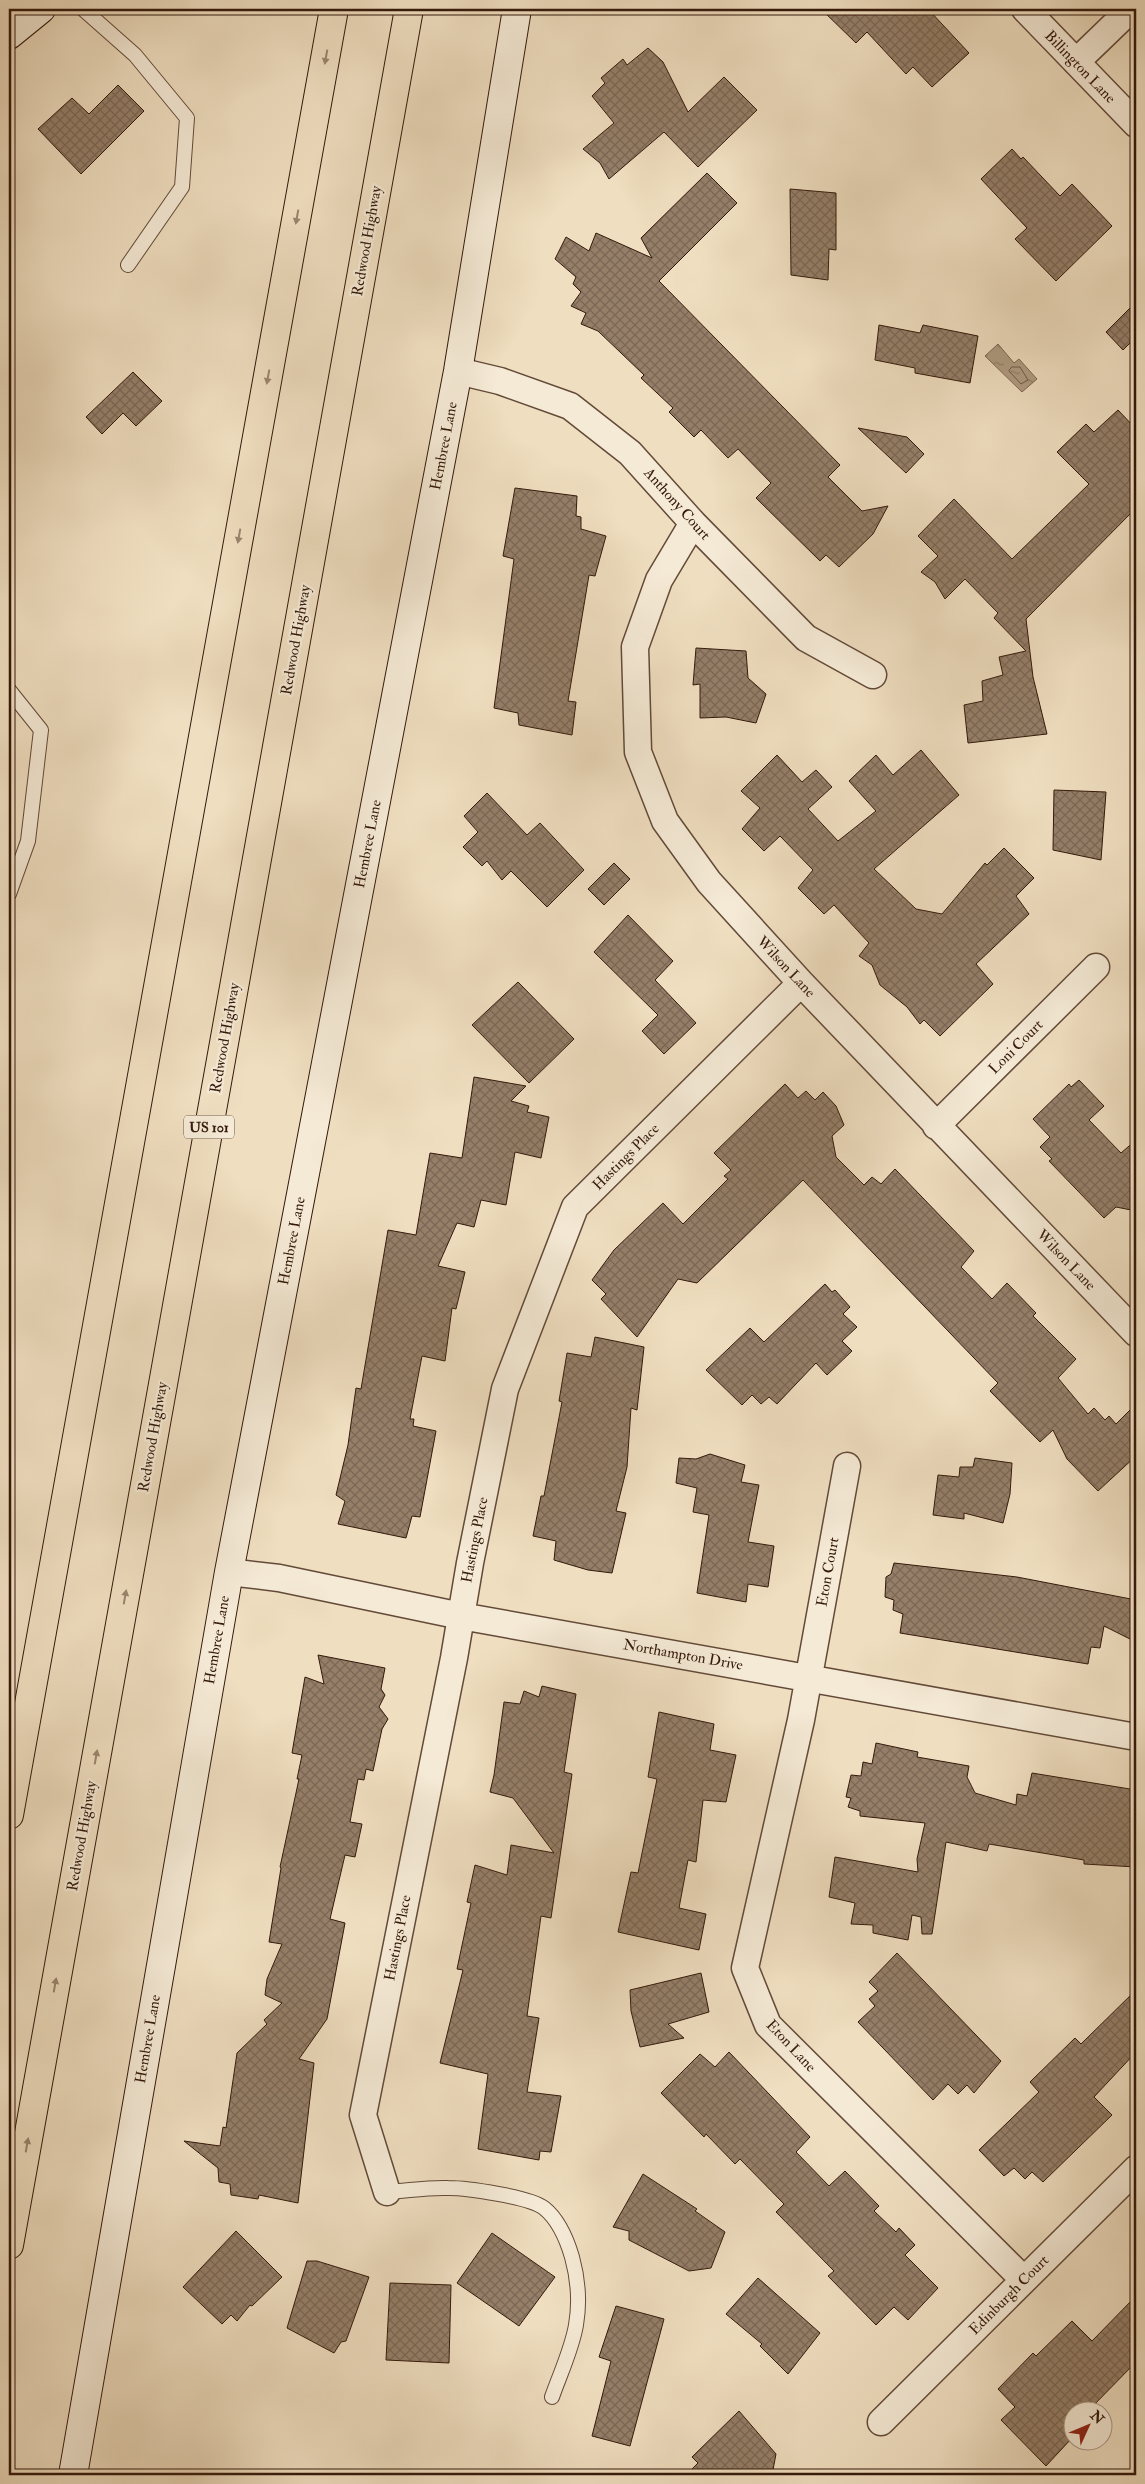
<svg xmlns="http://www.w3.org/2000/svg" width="1145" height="2484" font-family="'IM FELL Double Pica',serif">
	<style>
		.water { fill: url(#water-ripples); stroke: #7e6752 }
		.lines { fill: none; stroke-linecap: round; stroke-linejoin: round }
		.shore { stroke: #725a46; stroke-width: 1 }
		.building { fill: url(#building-cross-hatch); stroke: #34190b }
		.lane-casing { stroke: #634a38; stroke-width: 16 }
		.street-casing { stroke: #634a38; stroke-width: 29 }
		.secondary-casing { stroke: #34190b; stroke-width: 30 }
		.highway-casing { stroke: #34190b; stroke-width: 30 }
		.lane { stroke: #f5ead6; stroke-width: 14 }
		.street { stroke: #f5ead6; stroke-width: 26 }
		.secondary { stroke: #f5ead6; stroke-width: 28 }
		.highway { stroke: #efdec0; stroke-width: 28 }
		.oneway { fill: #9b856f }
		.labels { text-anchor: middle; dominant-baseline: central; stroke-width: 4.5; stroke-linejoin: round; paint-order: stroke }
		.shield { fill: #f5ead6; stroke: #6e5848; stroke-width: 1 }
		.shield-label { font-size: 14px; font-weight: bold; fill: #34190b }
		.street-label { font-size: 15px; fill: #34190b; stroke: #f5ead6 }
	</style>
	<defs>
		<pattern id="water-ripples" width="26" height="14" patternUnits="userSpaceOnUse" patternTransform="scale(1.25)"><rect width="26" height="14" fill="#af9b82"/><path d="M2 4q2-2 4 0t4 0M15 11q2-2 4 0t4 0" fill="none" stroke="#8f7e69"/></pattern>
		<pattern id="building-cross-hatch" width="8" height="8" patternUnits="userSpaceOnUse" patternTransform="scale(1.25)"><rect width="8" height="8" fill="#957f69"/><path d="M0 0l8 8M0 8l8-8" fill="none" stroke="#7a6755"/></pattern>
	</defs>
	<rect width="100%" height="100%" fill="#efdec0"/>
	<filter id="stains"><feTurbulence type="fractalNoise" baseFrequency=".004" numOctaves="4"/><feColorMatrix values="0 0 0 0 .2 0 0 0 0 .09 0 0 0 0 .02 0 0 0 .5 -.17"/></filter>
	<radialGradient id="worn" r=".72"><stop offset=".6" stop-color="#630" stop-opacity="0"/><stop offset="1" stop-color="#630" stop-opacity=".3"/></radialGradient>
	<!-- water -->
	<path class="water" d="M 998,344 L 1014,363 L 1019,359 L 1037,379 L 1022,392 L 985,356 Z"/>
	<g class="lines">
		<!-- shore -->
		<path class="shore" d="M 1012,367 L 1020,367 L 1028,380 L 1021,384 L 1009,371 Z"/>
	</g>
	<!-- building -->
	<path class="building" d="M 821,9 L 928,9 L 969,53 L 932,87 L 913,67 L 906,74 L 867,32 L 856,43 Z
		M 648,48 L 663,62 L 688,112 L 724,77 L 757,110 L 698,167 L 664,132 L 609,179 L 600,163 L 583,149 L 614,123 L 592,96 L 605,83 L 601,78 L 623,59 L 627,65 Z
		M 118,85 L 144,111 L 81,174 L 38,129 L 72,98 L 89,114 Z
		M 1012,149 L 1021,159 L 1023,157 L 1060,196 L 1072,184 L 1112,226 L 1056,281 L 1015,239 L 1027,228 L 981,179 Z
		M 707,173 L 737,203 L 659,281 L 840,465 L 828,477 L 862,511 L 888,506 L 873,534 L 839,567 L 826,555 L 820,561 L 756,498 L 771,483 L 738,449 L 728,458 L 701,430 L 694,437 L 669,412 L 673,408 L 641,378 L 644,375 L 598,331 L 581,324 L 586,313 L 571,306 L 581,292 L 573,284 L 576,277 L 555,259 L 566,237 L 589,251 L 596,233 L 652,258 L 641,238 Z
		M 790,189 L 836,193 L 836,250 L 829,249 L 828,280 L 791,275 Z
		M 1136,302 L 1136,337 L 1123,350 L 1106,332 Z
		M 879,325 L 920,333 L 923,325 L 978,336 L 970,383 L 915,373 L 915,368 L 875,360 Z
		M 133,372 L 162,401 L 136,426 L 123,413 L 102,434 L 86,417 Z
		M 1118,410 L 1136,429 L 1136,508 L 1026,619 L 1033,677 L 1047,734 L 968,743 L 964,705 L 983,701 L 982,681 L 1003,675 L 999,657 L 1026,651 L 994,618 L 998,613 L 965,579 L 945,599 L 935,582 L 921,572 L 938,556 L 918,536 L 954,499 L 1012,559 L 1089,484 L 1057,452 L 1086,424 L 1094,432 Z
		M 858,428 L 907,437 L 924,454 L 906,473 Z
		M 515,488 L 577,496 L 576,516 L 581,517 L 581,529 L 606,536 L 595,576 L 589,575 L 568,701 L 576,702 L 572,735 L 519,725 L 518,713 L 494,708 L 514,559 L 503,556 Z
		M 696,648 L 746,651 L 748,678 L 766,694 L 756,723 L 726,717 L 700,718 L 700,684 L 693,685 Z
		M 921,750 L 959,795 L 874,869 L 916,909 L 942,914 L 985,863 L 987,865 L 1004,848 L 1034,878 L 1016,896 L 1029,914 L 976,964 L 993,984 L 940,1036 L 924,1020 L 920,1024 L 907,1007 L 880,985 L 872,965 L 859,956 L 869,943 L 834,905 L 824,914 L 798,888 L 813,870 L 780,836 L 764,851 L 742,829 L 760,808 L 741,791 L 777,755 L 802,782 L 816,770 L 832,787 L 808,809 L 838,841 L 876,811 L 849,781 L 876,755 L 893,775 Z
		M 1054,790 L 1106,792 L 1101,860 L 1053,850 Z
		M 487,793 L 527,835 L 540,823 L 584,870 L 547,907 L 511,871 L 502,880 L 487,861 L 482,866 L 463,847 L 478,832 L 464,816 Z
		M 614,863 L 630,879 L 604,905 L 588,889 Z
		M 628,915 L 673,961 L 655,980 L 696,1023 L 664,1054 L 642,1031 L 658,1015 L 594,952 Z
		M 518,982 L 574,1039 L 529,1083 L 472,1025 Z
		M 474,1077 L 526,1086 L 511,1101 L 529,1106 L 527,1112 L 549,1117 L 541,1158 L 515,1152 L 506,1205 L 481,1200 L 474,1227 L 457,1223 L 438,1266 L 465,1272 L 456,1309 L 452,1308 L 445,1361 L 422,1356 L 410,1419 L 414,1419 L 413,1426 L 436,1431 L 420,1517 L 412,1516 L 406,1538 L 338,1524 L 345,1501 L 336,1495 L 348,1445 L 356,1388 L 361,1389 L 388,1230 L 416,1235 L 430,1153 L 462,1158 Z
		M 1079,1080 L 1104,1106 L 1089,1120 L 1121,1153 L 1136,1140 L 1136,1211 L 1116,1207 L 1104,1218 L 1049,1161 L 1052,1159 L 1040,1147 L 1050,1137 L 1033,1119 L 1069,1084 L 1071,1087 Z
		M 785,1084 L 798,1098 L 806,1091 L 815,1100 L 823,1092 L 836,1106 L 844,1125 L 832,1136 L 836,1157 L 864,1185 L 872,1177 L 881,1184 L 895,1169 L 974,1251 L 961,1267 L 992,1299 L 1007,1283 L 1036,1313 L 1033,1316 L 1076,1359 L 1058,1378 L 1088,1414 L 1094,1408 L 1105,1420 L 1109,1416 L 1116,1424 L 1136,1404 L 1136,1456 L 1098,1491 L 1067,1459 L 1053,1430 L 1040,1442 L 990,1391 L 998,1383 L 803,1180 L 697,1283 L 678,1279 L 637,1337 L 601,1299 L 606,1294 L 592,1280 L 614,1250 L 663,1203 L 683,1224 L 728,1179 L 724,1176 L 731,1170 L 714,1153 Z
		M 825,1284 L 832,1292 L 835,1290 L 850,1307 L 843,1314 L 857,1327 L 842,1341 L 852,1351 L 827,1375 L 816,1363 L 777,1404 L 769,1397 L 761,1404 L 752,1395 L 742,1405 L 706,1370 L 750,1328 L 764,1342 Z
		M 595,1337 L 644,1347 L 637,1410 L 631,1408 L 627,1467 L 616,1511 L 626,1513 L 612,1573 L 588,1570 L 554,1560 L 556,1541 L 533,1536 L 541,1496 L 544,1496 L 562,1402 L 559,1401 L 567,1353 L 591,1357 Z
		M 710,1454 L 745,1465 L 741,1482 L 759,1485 L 748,1542 L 774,1546 L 768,1587 L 748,1584 L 746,1602 L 697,1593 L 709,1515 L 693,1512 L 697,1488 L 676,1483 L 679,1458 L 696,1459 Z
		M 975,1458 L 1012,1463 L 1010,1494 L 1003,1523 L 964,1513 L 964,1519 L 933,1515 L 938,1475 L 959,1477 L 960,1467 L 973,1467 Z
		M 894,1563 L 1017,1577 L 1136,1600 L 1136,1642 L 1104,1626 L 1100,1648 L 1091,1647 L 1088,1664 L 900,1633 L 903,1614 L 893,1610 L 894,1600 L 885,1597 L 886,1577 L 891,1574 Z
		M 318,1655 L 385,1668 L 381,1689 L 385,1695 L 379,1707 L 388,1719 L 382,1729 L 373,1771 L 366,1769 L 364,1780 L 358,1779 L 350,1822 L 362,1824 L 355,1857 L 345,1855 L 330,1919 L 345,1923 L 327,2019 L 299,2059 L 314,2063 L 298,2203 L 259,2195 L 258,2199 L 231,2195 L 230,2184 L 219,2182 L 218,2168 L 184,2141 L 220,2146 L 223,2127 L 226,2128 L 237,2053 L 267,2024 L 264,2020 L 282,2003 L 265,1995 L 267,1979 L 282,1944 L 269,1942 L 281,1868 L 280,1867 L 299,1779 L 297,1779 L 302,1755 L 292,1753 L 305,1677 L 324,1684 Z
		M 542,1686 L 576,1694 L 564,1772 L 572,1774 L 551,1918 L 541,1916 L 527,2016 L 539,2018 L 527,2092 L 561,2096 L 551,2152 L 540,2151 L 539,2160 L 478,2149 L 488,2074 L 440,2063 L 463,1970 L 457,1969 L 471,1903 L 467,1902 L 475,1865 L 507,1875 L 511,1845 L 554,1853 L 513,1798 L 490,1792 L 494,1775 L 504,1702 L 520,1704 L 524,1691 L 539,1697 Z
		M 659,1712 L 714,1724 L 710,1750 L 736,1755 L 726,1802 L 703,1800 L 696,1862 L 688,1860 L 679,1908 L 706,1914 L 699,1950 L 618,1932 L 631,1872 L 638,1873 L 657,1779 L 648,1777 Z
		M 876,1743 L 918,1752 L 917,1757 L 969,1766 L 967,1777 L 975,1793 L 1016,1805 L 1017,1794 L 1027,1796 L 1032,1773 L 1136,1790 L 1136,1867 L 1084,1864 L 1084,1860 L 989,1844 L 987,1851 L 946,1842 L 932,1934 L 922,1934 L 921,1917 L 912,1915 L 908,1940 L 873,1933 L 873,1925 L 851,1924 L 855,1903 L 829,1897 L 835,1857 L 918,1872 L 917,1859 L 925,1823 L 860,1816 L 860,1811 L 848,1807 L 851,1798 L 846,1797 L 851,1775 L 861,1776 L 863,1762 L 872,1764 Z
		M 897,1953 L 1001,2061 L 974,2093 L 967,2085 L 958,2094 L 948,2084 L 933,2100 L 858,2022 L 875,2006 L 869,1999 L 878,1991 L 869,1982 Z
		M 701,1973 L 709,2012 L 668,2024 L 684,2038 L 640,2047 L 631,2011 L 630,1990 Z
		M 1136,1990 L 1136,2052 L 1094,2097 L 1112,2115 L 1043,2182 L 1032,2172 L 1025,2179 L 1014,2168 L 1004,2176 L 979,2150 L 1039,2092 L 1030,2082 L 1075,2038 L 1081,2044 Z
		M 729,2052 L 810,2137 L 796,2152 L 829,2186 L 845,2171 L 879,2206 L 874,2211 L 896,2232 L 899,2228 L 915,2245 L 905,2255 L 938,2288 L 908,2320 L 894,2307 L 876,2325 L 828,2276 L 834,2271 L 776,2212 L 784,2204 L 740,2159 L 735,2164 L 706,2134 L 704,2137 L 661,2093 L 700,2054 L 715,2067 Z
		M 643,2174 L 697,2209 L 695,2211 L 725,2232 L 711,2268 L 689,2271 L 629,2240 L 629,2231 L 613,2227 Z
		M 236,2231 L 282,2277 L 252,2306 L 250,2305 L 237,2321 L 231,2315 L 222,2324 L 183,2287 Z
		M 492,2233 L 555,2277 L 519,2326 L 457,2283 Z
		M 307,2261 L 317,2261 L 369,2277 L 346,2341 L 341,2342 L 334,2353 L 287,2328 Z
		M 758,2278 L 820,2333 L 788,2374 L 760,2346 L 762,2344 L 726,2314 Z
		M 390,2283 L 451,2285 L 449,2363 L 386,2360 Z
		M 1136,2296 L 1136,2362 L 1087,2412 L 1072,2412 L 1072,2438 L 1046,2466 L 1001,2420 L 1015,2407 L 998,2389 L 1033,2353 L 1036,2356 L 1072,2321 L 1092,2341 Z
		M 616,2306 L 664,2319 L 630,2446 L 592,2436 L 611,2361 L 599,2357 Z
		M 739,2411 L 776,2454 L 772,2475 L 686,2475 L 698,2463 L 692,2457 Z"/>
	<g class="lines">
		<defs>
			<path id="lane" d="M 83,9 L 135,55 L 187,118 L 182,187 L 128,265
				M 9,690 L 41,730 L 28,841 L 9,894
				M 387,2192 C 407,2191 428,2187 448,2188 C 467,2188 530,2197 544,2208 C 559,2220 567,2240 572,2257 C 578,2279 580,2302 576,2325 C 572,2349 560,2374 552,2397"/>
			<path id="street" d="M 1025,9 L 1136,124
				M 1076,62 L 1131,9
				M 458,371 L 500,381 L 570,406 L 630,453 L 693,523 L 806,638 L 873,675
				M 693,523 L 659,580 L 635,647 L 638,752 L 665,821 L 709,882 L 801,983 L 1136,1333
				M 936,1126 L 1096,967
				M 847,1466 L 801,1720 L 745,1968 L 768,2025 L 1024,2280
				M 229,1572 L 279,1578 L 461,1616 L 1136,1737
				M 387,2192 L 363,2115 L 454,1658 L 470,1563 L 505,1389 L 575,1207 L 801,983
				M 881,2422 L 1136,2169"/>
			<path id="secondary" d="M 9,35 L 41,9
				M 73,2475 L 229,1572 L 458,371 L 517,9"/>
			<path id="highway" d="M 9,1815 L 334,9
				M 9,2245 L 409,9"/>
		</defs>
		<!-- lane casing -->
		<use href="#lane" class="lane-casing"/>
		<!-- street casing -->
		<use href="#street" class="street-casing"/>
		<!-- secondary casing -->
		<use href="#secondary" class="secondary-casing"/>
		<!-- highway casing -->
		<use href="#highway" class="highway-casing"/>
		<!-- lane -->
		<use href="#lane" class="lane"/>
		<!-- street -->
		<use href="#street" class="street"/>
		<!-- secondary -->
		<use href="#secondary" class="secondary"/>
		<!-- highway -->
		<use href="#highway" class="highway"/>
	</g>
	<!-- one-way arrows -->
	<defs><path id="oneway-solid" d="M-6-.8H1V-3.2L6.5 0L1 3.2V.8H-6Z" transform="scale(1.25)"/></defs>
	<g class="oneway">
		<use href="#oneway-solid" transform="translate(326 57) rotate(100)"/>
		<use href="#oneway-solid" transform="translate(297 217) rotate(100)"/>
		<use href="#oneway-solid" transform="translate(268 377) rotate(100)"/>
		<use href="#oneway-solid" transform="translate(239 536) rotate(100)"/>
		<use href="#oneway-solid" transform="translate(125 1597) rotate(-80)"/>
		<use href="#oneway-solid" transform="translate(96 1757) rotate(-80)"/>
		<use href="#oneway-solid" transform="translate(55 1985) rotate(-80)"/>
		<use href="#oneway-solid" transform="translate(27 2145) rotate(-80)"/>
	</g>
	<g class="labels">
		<!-- shield labels -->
		<rect class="shield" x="184" y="1115.5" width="50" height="23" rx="4"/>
		<g class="shield-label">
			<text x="209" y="1127">US 101</text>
		</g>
		<!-- street labels -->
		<g class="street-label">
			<text transform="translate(1080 67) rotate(46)">Billington Lane</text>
			<text transform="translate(367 241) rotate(-80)">Redwood Highway</text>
			<text transform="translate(444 446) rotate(-79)">Hembree Lane</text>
			<text transform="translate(677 504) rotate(48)">Anthony Court</text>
			<text transform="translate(296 640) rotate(-80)">Redwood Highway</text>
			<text transform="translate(368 844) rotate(-79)">Hembree Lane</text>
			<text transform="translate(786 967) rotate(47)">Wilson Lane</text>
			<text transform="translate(225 1038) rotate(-80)">Redwood Highway</text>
			<text transform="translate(1016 1047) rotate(-45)">Loni Court</text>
			<text transform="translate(626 1157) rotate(-45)">Hastings Place</text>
			<text transform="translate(292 1241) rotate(-79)">Hembree Lane</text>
			<text transform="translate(1066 1260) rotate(46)">Wilson Lane</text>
			<text transform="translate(153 1437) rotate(-80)">Redwood Highway</text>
			<text transform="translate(475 1540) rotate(-79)">Hastings Place</text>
			<text transform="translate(828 1572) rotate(-80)">Eton Court</text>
			<text transform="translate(217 1640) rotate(-80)">Hembree Lane</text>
			<text transform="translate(683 1655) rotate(10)">Northampton Drive</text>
			<text transform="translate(82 1836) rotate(-80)">Redwood Highway</text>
			<text transform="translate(398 1938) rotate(-79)">Hastings Place</text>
			<text transform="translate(148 2039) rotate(-80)">Hembree Lane</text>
			<text transform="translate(791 2046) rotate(47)">Eton Lane</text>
			<text transform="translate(1009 2295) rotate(-45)">Edinburgh Court</text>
		</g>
	</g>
	<!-- margin -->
	<rect width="1145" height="2484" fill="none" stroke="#efdec0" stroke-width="30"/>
	<rect x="10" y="10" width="1125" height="2464" fill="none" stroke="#34190b" stroke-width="2.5"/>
	<rect x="15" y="15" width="1115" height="2454" fill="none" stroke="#34190b"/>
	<!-- north arrow -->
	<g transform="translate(1088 2426) rotate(46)"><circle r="24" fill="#f5ead6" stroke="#a89685"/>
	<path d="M0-4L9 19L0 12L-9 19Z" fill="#8f2418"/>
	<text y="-8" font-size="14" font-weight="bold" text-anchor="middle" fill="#34190b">N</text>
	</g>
	<rect width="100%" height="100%" filter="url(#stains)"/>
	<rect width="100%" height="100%" fill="url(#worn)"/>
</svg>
